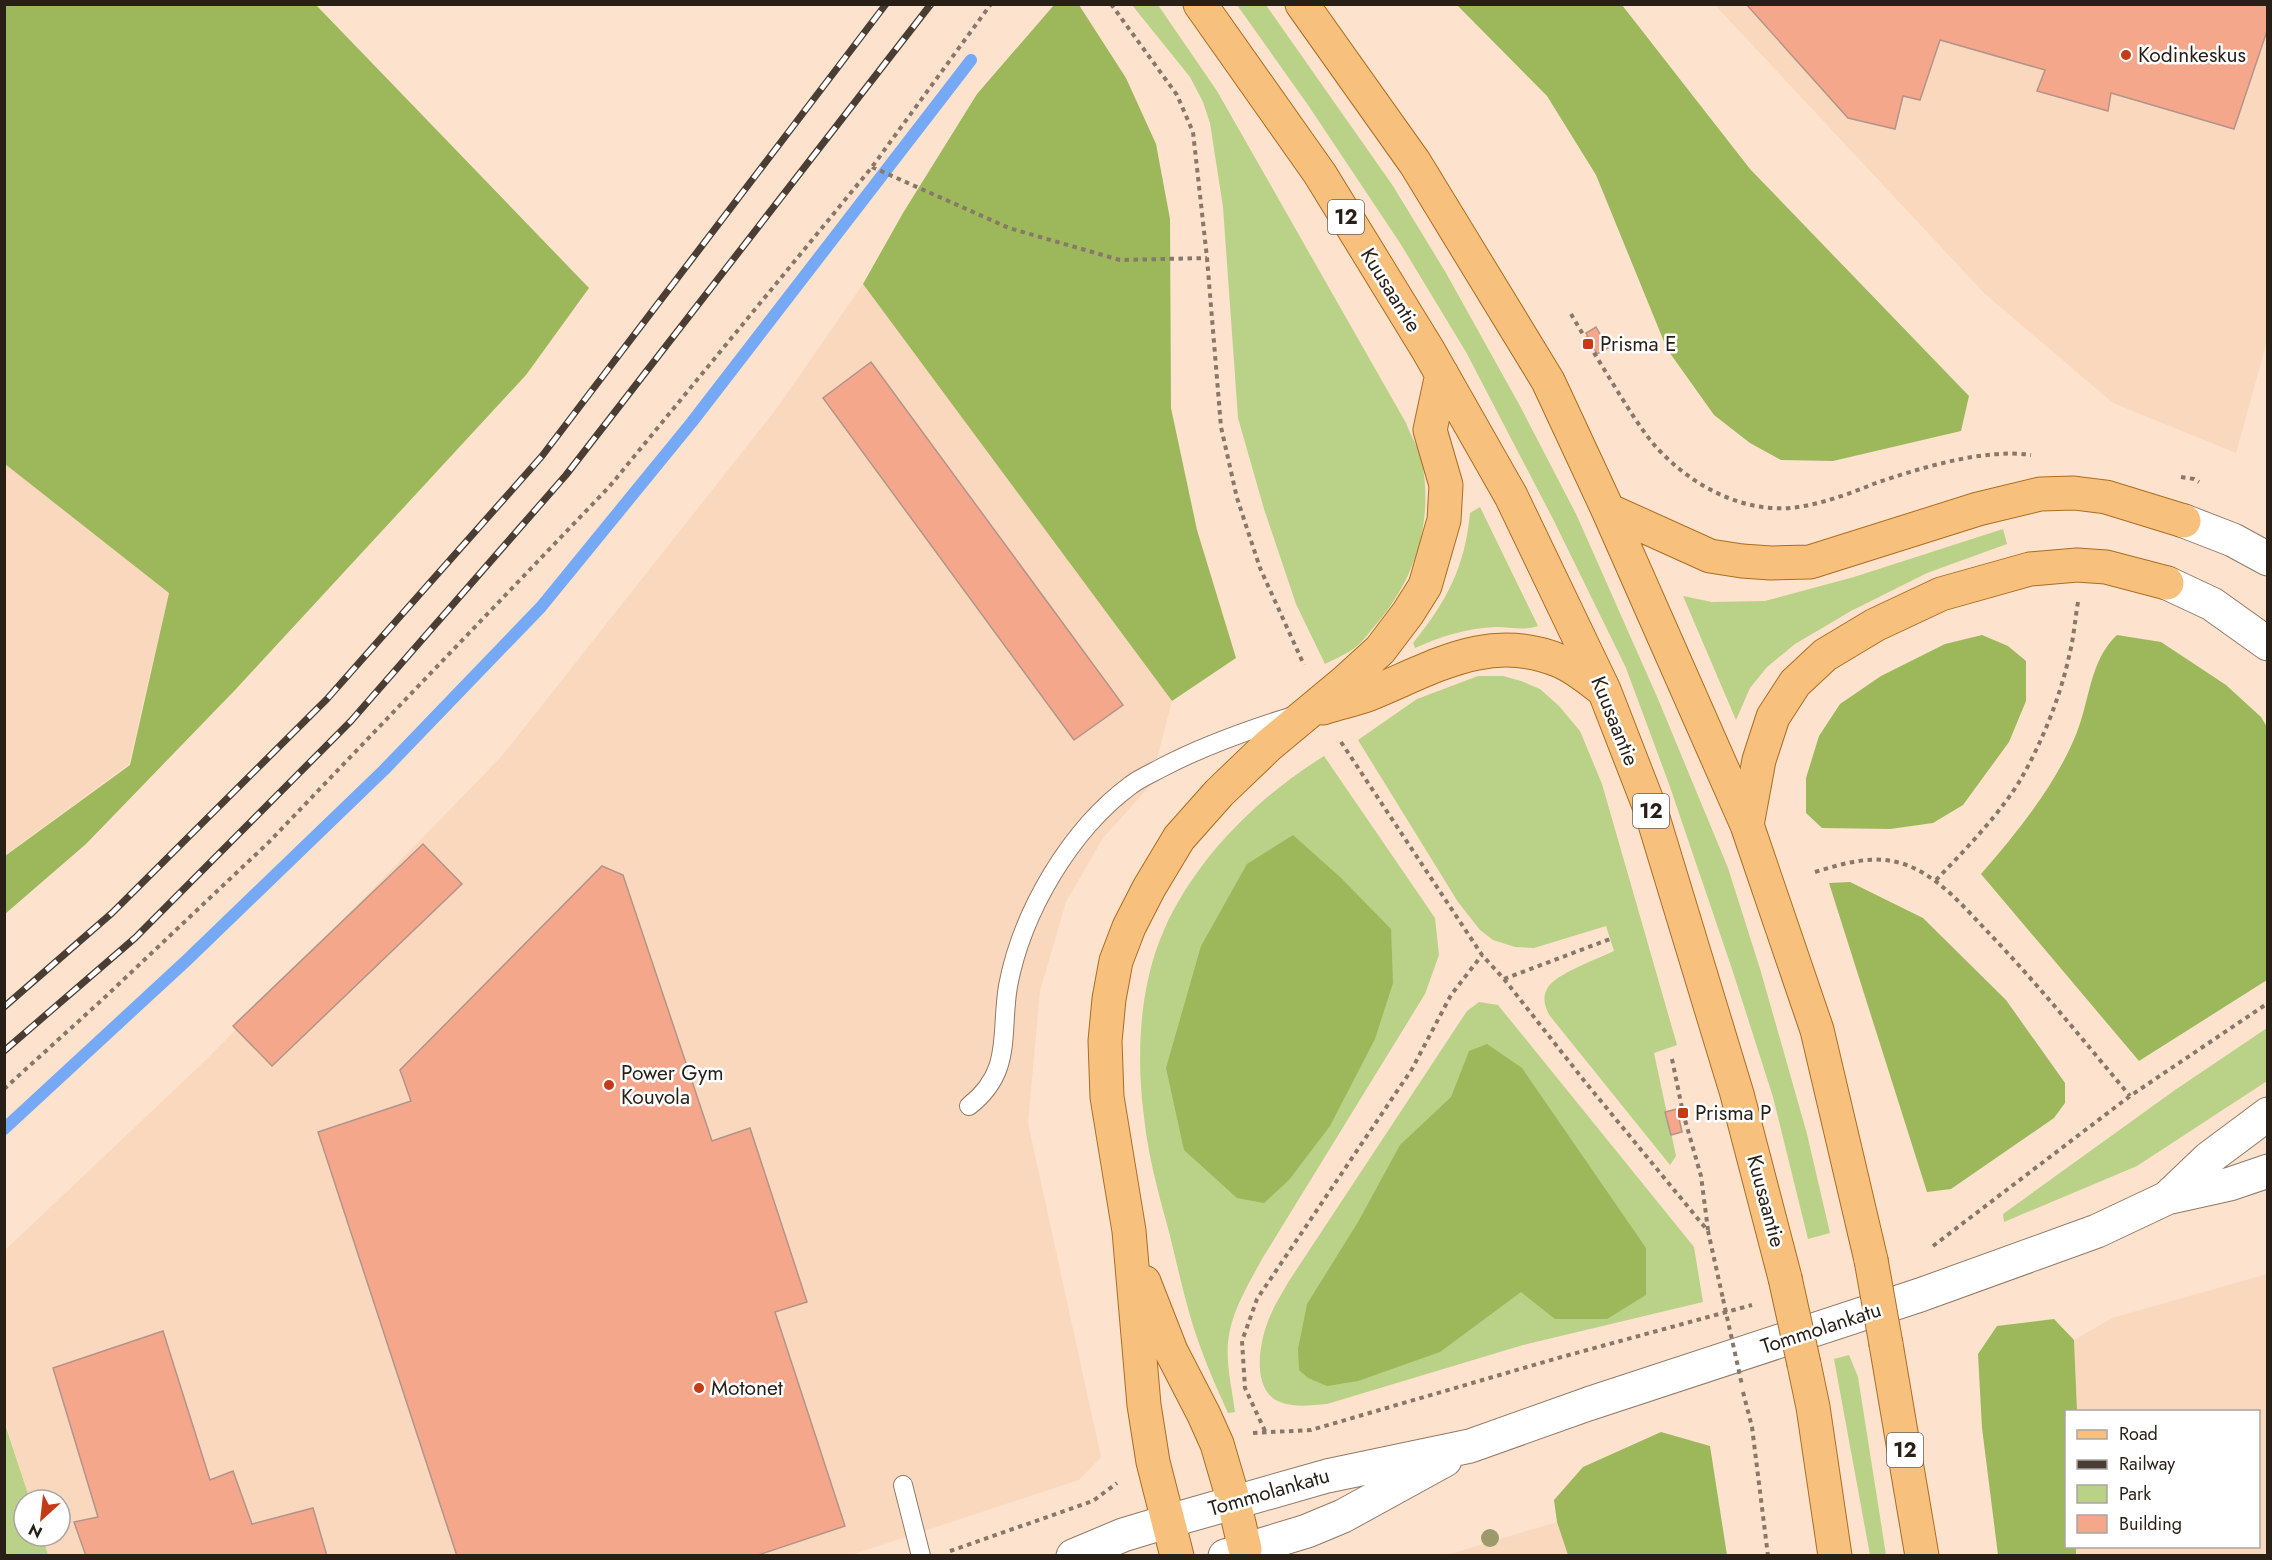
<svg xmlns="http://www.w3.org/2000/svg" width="2272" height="1560" font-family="Jost,sans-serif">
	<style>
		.built { fill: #fad8be }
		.green { fill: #bad188 }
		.forest { fill: #9cb85a }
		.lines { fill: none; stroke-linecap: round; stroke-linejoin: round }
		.stream { stroke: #75a9f6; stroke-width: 12 }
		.building { fill: #f5a78c; stroke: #b39489; stroke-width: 1.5 }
		.service-casing { stroke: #917966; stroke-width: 20 }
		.minor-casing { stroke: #917966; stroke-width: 35 }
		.tertiary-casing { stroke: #917966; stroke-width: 35 }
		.primary-casing { stroke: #ab6d21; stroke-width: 35 }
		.path { stroke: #89786a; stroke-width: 4; stroke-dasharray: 4.5 4.5; stroke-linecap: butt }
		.service { stroke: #fff; stroke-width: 18 }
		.minor { stroke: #fff; stroke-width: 33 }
		.tertiary { stroke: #fff; stroke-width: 33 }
		.primary { stroke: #f7c17d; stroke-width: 33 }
		.rail-casing { stroke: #4a3e34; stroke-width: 7 }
		.rail { stroke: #fff; stroke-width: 4.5; stroke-dasharray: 14; stroke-linecap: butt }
		.primary-bridge-casing { stroke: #ab6d21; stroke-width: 35; stroke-linecap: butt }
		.path-bridge { stroke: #89786a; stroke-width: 4; stroke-dasharray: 4.5 4.5; stroke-linecap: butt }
		.primary-bridge { stroke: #f7c17d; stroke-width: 33 }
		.tree { fill: #9c996b }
		.poi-dot { fill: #c43b17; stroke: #fff; stroke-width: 2 }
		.labels { text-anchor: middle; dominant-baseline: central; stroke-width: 5; stroke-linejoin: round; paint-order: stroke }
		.shield { fill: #fff; stroke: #68625d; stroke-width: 1.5 }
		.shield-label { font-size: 20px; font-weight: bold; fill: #281f17 }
		.poi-label { font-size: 21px; fill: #281f17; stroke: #fff; text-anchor: start }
		.street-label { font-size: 21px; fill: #281f17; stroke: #fff }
	</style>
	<rect width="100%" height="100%" fill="#fde2cd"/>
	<!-- built -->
	<path class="built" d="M 1715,5 L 2267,5 L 2267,341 L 2236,453 L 2113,403 L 1984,293 Z
		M 863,284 L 1172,701 L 1150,786 L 1103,838 L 1066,902 L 1040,991 L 1028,1123 L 1101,1457 L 1079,1480 L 851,1555 L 48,1555 L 42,1536 L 60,1536 L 60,1500 L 30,1500 L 5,1421 L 4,1251 L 208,1058 L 501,757 L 777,408 Z
		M 4,463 L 169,592 L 129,764 L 5,855 Z
		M 2267,1274 L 2267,1555 L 2076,1555 L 2076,1547 L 2258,1546 L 2258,1412 L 2077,1411 L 2074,1340 L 2112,1318 Z
		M 1557,1522 L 1568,1555 L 1443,1556 Z"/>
	<!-- green -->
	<path class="green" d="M 1132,5 L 1158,5 L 1217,91 L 1406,423 C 1411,436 1419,449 1422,462 C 1434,523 1414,583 1372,629 C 1367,635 1361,644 1353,649 C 1345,655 1334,659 1325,664 L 1296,604 L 1264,509 L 1238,418 L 1223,207 L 1210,123 L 1203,102 L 1190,77 Z
		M 1237,5 L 1266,5 L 1393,186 L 1446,273 L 1520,406 L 1577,516 L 1658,699 L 1728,868 L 1761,972 L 1807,1134 L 1830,1233 L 1808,1239 L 1773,1097 L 1732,969 L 1669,784 L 1626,668 L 1553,519 L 1466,352 L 1400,243 L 1308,105 Z
		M 1480,507 L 1538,626 C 1524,631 1511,627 1496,627 C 1467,628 1442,636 1415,648 L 1413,643 C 1447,601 1465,567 1470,513 Z
		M 2003,529 L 2007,544 L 1927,573 L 1851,611 L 1795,644 L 1767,667 L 1750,688 L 1736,720 L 1683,596 L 1712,602 L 1765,601 L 1854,577 Z
		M 1478,676 L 1503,676 L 1521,681 L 1540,689 L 1559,706 L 1580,731 L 1602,784 L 1677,1045 L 1654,1053 L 1676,1156 L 1670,1165 L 1550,1016 C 1545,1008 1542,998 1547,989 C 1554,974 1598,959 1614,951 L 1606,926 L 1534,948 L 1515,947 L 1493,940 L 1480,930 L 1458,902 L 1358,740 L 1417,699 Z
		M 1324,756 L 1435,918 L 1439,955 L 1425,994 L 1262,1259 C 1248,1285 1231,1312 1228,1342 C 1226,1365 1232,1389 1235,1412 L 1228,1413 C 1218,1391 1208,1369 1200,1346 C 1186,1308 1178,1267 1168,1228 C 1158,1192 1148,1155 1144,1117 C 1136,1057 1139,986 1164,930 C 1196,858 1258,797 1324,756 Z
		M 1479,1002 L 1498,1005 L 1694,1247 L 1703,1302 L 1523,1345 L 1327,1404 C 1312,1405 1295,1408 1280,1402 C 1249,1390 1260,1337 1271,1314 C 1276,1302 1283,1292 1289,1281 L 1467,1011 Z
		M 2267,1028 L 2267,1081 L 2137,1166 L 2004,1222 L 2003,1214 L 2175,1090 Z
		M 1849,1355 L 1858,1377 L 1886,1555 L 1870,1555 L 1834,1359 Z
		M 4,1421 L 30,1500 L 24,1500 L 24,1536 L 42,1536 L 48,1555 L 5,1555 Z"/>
	<!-- forest -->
	<path class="forest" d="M 5,4 L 316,5 L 589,288 L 526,375 L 236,689 L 86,844 L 5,914 L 5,856 L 130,765 L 169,593 L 5,464 Z
		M 1054,5 L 1079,5 L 1126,78 L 1156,144 L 1170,219 L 1171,408 L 1197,530 L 1236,658 L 1172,701 L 863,284 L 903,213 L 977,94 Z
		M 1457,5 L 1622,5 L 1750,169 L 1969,396 L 1961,431 L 1833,461 L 1781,460 L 1750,443 L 1714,415 L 1667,349 L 1596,175 L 1547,96 Z
		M 1982,635 L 2008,646 L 2026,661 L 2026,701 L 2009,742 L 1963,805 L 1933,823 L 1890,829 L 1822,828 L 1806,813 L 1806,778 L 1819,736 L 1840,704 L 1881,676 L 1945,644 Z
		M 2117,635 L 2161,642 L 2226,685 L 2261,717 L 2267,727 L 2267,980 L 2139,1061 L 1981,874 C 2018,831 2056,785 2077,732 C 2090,699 2090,660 2117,635 Z
		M 1293,835 L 1340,877 L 1391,929 L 1393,983 L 1375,1039 L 1330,1126 L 1289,1180 L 1264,1203 L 1237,1198 L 1184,1150 L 1166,1068 L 1201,946 L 1247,864 Z
		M 1850,882 L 1923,918 L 2006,1000 L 2065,1083 L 2065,1103 L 2054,1118 L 1951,1189 L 1927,1192 L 1829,883 Z
		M 1487,1044 L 1522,1068 L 1646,1248 L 1646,1295 L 1607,1319 L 1555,1319 L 1521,1292 L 1440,1352 L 1358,1381 L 1327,1386 L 1308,1378 L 1299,1370 L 1298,1349 L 1307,1304 L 1358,1222 L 1400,1145 L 1451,1097 L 1469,1051 Z
		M 2054,1319 L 2074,1340 L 2077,1411 L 2066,1412 L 2066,1546 L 2076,1547 L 2076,1555 L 1998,1555 L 1982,1428 L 1978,1354 L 1997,1326 Z
		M 1661,1432 L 1710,1446 L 1727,1555 L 1568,1555 L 1557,1522 L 1554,1500 L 1583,1467 Z"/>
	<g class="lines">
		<!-- stream -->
		<path class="stream" d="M 4,1129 L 187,960 L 384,770 L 541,607 L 692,422 L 971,60"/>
	</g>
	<!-- building -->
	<path class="building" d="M 1746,4 L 2268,4 L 2268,28 L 2234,129 L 2111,93 L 2108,111 L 2037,91 L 2045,70 L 1940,40 L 1920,100 L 1903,96 L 1895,129 L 1848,118 Z
		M 1596,327 L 1608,348 L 1597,354 L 1586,333 Z
		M 871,362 L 1123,705 L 1074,740 L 823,398 Z
		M 423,844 L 462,884 L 272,1066 L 233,1026 Z
		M 602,866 L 623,875 L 712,1141 L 750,1128 L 807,1302 L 775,1312 L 845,1526 L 755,1556 L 457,1556 L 318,1132 L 411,1101 L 400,1070 Z
		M 1677,1109 L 1682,1132 L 1671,1135 L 1665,1112 Z
		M 163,1331 L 210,1480 L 233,1471 L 252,1524 L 313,1508 L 327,1556 L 86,1556 L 74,1522 L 98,1517 L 53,1368 Z"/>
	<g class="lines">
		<defs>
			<path id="service" d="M 969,1106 C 1013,1072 1000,1034 1008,986 C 1022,912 1070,830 1131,785 C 1140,778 1152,773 1163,767 C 1205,745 1248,730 1293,716
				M 903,1485 L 921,1556"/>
			<path id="minor" d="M 1073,1556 L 1123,1535 L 1169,1521"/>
			<path id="tertiary" d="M 2184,521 L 2233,540 L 2268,559
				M 2167,583 L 2212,604 L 2268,644
				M 2167,1198 L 2209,1158 L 2268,1114
				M 1169,1521 L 1327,1476 L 1470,1446 L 1588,1404 L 1920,1295 L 2097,1231 L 2167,1198 L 2230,1184 L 2268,1171
				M 1225,1556 L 1307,1531 L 1343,1516 L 1445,1460"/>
			<path id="primary" d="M 1200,4 L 1320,174 L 1428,350 L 1511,496 L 1604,690 L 1651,811 L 1737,1094 L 1785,1278
				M 1302,4 L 1415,163 L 1548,381 L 1608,510 L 1747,825 L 1817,1030 L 1871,1260
				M 1608,510 L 1710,556 L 1742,561 L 1771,563 L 1810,562 L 1978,509 L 2040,494 L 2074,493 L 2106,497 L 2184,521
				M 1323,708 C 1337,703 1353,700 1367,695 C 1432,669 1488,631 1560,661 C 1576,668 1589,679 1602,689
				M 1747,825 L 1759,760 L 1773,717 L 1795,683 L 1825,655 L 1875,625 L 1941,594 L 2030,569 L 2077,565 L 2106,567 L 2167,583
				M 1144,1282 L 1171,1351 L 1204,1415 L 1217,1444 L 1234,1502 L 1245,1549
				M 1886,1344 L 1922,1556
				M 1804,1364 L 1813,1407 L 1835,1556
				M 1177,1556 L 1153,1462 L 1144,1405 L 1129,1231 L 1107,1097 L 1105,1041 L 1109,999 L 1116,961 L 1129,927 L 1149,888 L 1179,838 L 1219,793 L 1269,745 L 1346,681 L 1380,650 L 1408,613 L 1425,586 L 1444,520 L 1446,485 L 1430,430 L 1442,374"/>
		</defs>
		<!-- service casing -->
		<use href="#service" class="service-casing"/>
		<!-- minor casing -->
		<use href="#minor" class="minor-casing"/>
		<!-- tertiary casing -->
		<use href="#tertiary" class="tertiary-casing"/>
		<!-- primary casing -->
		<use href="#primary" class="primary-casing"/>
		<!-- path -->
		<path class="path" d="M 1111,4 L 1177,95 L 1193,132 L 1207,258 L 1221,427 L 1237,498 L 1260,568 L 1304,665
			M 872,167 L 1009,228 L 1120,260 L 1207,258
			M 1571,314 C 1586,340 1602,366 1618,392 C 1630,411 1642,431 1657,448 C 1692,486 1745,515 1798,507 C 1825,503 1851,493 1876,483 C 1920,468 1985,448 2031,455
			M 2181,477 L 2194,479 L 2199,482
			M 1341,742 L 1482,955 L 1504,979 L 1586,1083 L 1708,1231 L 1723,1299
			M 1815,872 C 1845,863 1873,854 1904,864 C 1938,876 1962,905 1986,930 C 2037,983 2083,1040 2130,1096
			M 1936,880 C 1964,851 2002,812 2022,777 C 2043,740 2061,695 2070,652 C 2074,636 2075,619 2078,602
			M 1504,979 L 1610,939
			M 1672,1059 L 1683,1113 L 1701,1176 L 1708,1230
			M 4,1089 L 103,999 L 269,842 L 609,487 L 872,167 L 991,4
			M 1933,1246 L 2130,1096 L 2268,1003
			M 1743,1392 L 1752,1427 L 1768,1556
			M 1265,1431 L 1245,1388 L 1242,1341 L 1257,1299 L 1412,1069 L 1451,995 L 1482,955
			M 1253,1433 L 1311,1430 L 1558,1358 L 1752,1305
			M 950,1551 L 1093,1501 L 1117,1483"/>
		<!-- service -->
		<use href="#service" class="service"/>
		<!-- minor -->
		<use href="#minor" class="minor"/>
		<!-- tertiary -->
		<use href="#tertiary" class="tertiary"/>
		<!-- primary -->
		<use href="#primary" class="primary"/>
		<defs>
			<path id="rail" d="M 4,1007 L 112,913 L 327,699 L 542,456 L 886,4
				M 4,1051 L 135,938 L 351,721 L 566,475 L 931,4"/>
		</defs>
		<!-- rail casing -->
		<use href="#rail" class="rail-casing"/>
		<!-- rail -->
		<use href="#rail" class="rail"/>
		<defs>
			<path id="primary-bridge" d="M 1871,1260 L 1886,1344
				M 1785,1278 L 1804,1364"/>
		</defs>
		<!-- primary-bridge casing -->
		<use href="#primary-bridge" class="primary-bridge-casing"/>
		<!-- path-bridge -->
		<path class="path-bridge" d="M 1723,1299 L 1742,1385"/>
		<!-- primary-bridge -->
		<use href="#primary-bridge" class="primary-bridge"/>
	</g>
	<!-- trees -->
	<circle class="tree" cx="1490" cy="1538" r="9"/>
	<!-- markers -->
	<g class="poi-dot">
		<circle cx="2126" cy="55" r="6"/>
		<rect x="1582" y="338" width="12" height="12" rx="3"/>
		<circle cx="609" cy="1085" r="6"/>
		<rect x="1677" y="1107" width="12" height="12" rx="3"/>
		<circle cx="699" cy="1388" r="6"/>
	</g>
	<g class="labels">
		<!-- shield labels -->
		<g class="shield">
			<rect x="1328" y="200" width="36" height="34" rx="4.5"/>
			<rect x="1633" y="794" width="36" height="34" rx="4.5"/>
			<rect x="1887" y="1433" width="36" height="34" rx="4.5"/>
		</g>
		<g class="shield-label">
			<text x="1346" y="217">12</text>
			<text x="1651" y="811">12</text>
			<text x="1905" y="1450">12</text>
		</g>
		<!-- poi labels -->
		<g class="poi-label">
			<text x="2138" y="55">Kodinkeskus</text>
			<text x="1600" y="344">Prisma E</text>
			<text x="621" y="1073">Power Gym<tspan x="621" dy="24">Kouvola</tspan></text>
			<text x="1695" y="1113">Prisma P</text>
			<text x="711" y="1388">Motonet</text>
		</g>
		<!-- street labels -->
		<g class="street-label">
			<text transform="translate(1391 290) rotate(58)">Kuusaantie</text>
			<text transform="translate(1615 721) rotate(68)">Kuusaantie</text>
			<text transform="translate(1766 1201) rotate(75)">Kuusaantie</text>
			<text transform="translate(1821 1328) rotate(-18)">Tommolankatu</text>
			<text transform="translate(1269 1492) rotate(-16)">Tommolankatu</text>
		</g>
	</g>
	<!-- border -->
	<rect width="2272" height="1560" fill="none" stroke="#281f17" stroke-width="12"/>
	<!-- legend -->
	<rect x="2065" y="1410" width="195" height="138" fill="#ffffff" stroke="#a9a5a2" stroke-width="1.5"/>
	<rect x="2077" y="1430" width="30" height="9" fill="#f7c17d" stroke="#a9a5a2" stroke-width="1.5"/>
	<text x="2119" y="1440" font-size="18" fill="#281f17">Road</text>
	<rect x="2077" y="1460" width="30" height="9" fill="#4a3e34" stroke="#a9a5a2" stroke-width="1.5"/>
	<text x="2119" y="1470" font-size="18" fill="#281f17">Railway</text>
	<rect x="2077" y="1485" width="30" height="18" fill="#bad188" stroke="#a9a5a2" stroke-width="1.5"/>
	<text x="2119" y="1500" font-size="18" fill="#281f17">Park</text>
	<rect x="2077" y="1515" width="30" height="18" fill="#f5a78c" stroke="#a9a5a2" stroke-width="1.5"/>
	<text x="2119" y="1530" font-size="18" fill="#281f17">Building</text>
	<!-- north arrow -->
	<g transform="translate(42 1518) rotate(207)"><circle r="28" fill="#ffffff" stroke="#a9a5a2" stroke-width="1.5"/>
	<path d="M0-4.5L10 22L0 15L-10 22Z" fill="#c43b17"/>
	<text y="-9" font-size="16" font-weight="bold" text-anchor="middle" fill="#281f17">N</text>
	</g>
</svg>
